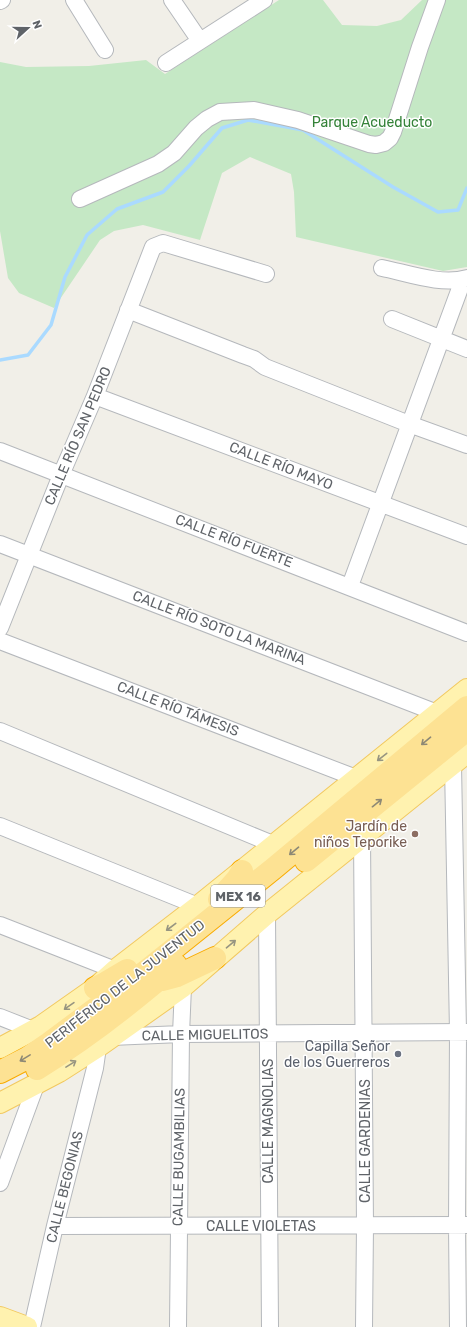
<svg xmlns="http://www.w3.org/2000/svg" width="467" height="1327" font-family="Rubik,sans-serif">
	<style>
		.green { fill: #c5e8c5 }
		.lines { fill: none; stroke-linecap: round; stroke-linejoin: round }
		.stream { stroke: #aadaff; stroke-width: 3.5 }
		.minor-casing { stroke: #b5b8bc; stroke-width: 18 }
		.major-casing { stroke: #f2c960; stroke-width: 22 }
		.highway-casing { stroke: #f9ab00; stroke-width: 24 }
		.minor { stroke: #fff; stroke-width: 16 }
		.major { stroke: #fff2af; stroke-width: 20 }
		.highway { stroke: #fde293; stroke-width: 22 }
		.oneway { stroke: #8e8975 }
		.oneway2 { stroke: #979581 }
		.education-dot { fill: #8d6e63; stroke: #fff; stroke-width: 1.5 }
		.worship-dot { fill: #6b7280; stroke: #fff; stroke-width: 1.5 }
		.labels { text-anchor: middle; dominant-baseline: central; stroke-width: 3; stroke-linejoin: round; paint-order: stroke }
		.shield { fill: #fff; stroke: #8f9295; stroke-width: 1 }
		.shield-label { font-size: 13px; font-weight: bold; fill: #5f6368 }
		.park-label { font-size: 14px; fill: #348238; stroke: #fff }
		.street-label { font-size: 14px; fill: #5f6368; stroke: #fff }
		.education-label { font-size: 14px; fill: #785e54; stroke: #fff; text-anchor: end }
		.worship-label { font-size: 14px; fill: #5b616d; stroke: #fff; text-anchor: end }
	</style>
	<rect width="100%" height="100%" fill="#f1efe8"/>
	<!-- green -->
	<path class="green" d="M 279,0 L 323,0 L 342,25 L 377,26 L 401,20 L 422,0 L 467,0 L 467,267 L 443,271 L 296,237 L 294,192 L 291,174 L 250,157 L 222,173 L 200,240 L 143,225 L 114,231 L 100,240 L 54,308 L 19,293 L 8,278 L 0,231 L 0,62 L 26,67 L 89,66 L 146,60 L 165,74 Z"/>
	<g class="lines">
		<!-- stream -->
		<path class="stream" d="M 0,360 L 28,355 L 51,325 L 65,277 L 87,235 L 117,209 L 163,192 L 189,166 L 222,128 L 248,120 L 303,130 L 393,187 L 438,212 L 458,210 L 467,188"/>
		<defs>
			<path id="minor" d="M 74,0 L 105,50
				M 172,0 L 200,41
				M 0,1 L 2,0
				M 166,63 L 264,0
				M 80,199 L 158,164 L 174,153 L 196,128 L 207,119 L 220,112 L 254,110 L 298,120 L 369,144 L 376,145 L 384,143 L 390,138 L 393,132 L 420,47 L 437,0
				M 382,268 C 407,273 442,286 467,278
				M 128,310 L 243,355 L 254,359 L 265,367 L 409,424 L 467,445
				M 392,319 L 467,349
				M 95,396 L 467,536
				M 0,451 L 467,633
				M 0,544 L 437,713
				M 350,586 L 463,280
				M 0,628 L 61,475 L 95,396 L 153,247 L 163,243 L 266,274
				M 0,641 L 356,778
				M 0,731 L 275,845
				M 453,765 L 458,1032 L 457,1225 L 458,1327
				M 0,826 L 198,906
				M 362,836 L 365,1226 L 364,1327
				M 267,914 L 270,1327
				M 0,925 L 115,970
				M 0,1017 L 33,1030
				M 111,1037 L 181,1034 L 467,1032
				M 0,1183 L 36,1085
				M 55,1226 L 467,1225
				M 32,1327 L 55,1226 L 95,1068 L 98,1047
				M 178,1327 L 181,1034 L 183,987"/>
			<path id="major" d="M 0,1048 L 41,1026 L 95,988 L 115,970 L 198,906 L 467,689
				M 0,1103 L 59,1072 L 98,1047 L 183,987 L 267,914 L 467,753
				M 0,1317 L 27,1327"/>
			<path id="highway" d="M 306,861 L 467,730
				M 219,899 L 237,879 L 242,871
				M 162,980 L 177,976 L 215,958
				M 95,988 L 105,983 L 127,970
				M 37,1069 C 86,1039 132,1003 176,965
				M 0,1072 L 27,1058 L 49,1043 L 147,970 L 274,868 L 467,707"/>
		</defs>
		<!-- minor casing -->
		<use href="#minor" class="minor-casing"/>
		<!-- major casing -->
		<use href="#major" class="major-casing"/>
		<!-- highway casing -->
		<use href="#highway" class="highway-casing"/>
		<!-- minor -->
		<use href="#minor" class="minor"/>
		<!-- major -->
		<use href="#major" class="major"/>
		<!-- highway -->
		<use href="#highway" class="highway"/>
	</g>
	<!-- one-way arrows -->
	<defs><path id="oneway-shaft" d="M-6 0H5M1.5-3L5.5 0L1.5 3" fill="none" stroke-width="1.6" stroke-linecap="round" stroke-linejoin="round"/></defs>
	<g class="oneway">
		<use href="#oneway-shaft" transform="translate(426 741) rotate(140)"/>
		<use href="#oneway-shaft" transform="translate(377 803) rotate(-39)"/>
		<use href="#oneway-shaft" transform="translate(294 851) rotate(140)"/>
		<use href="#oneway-shaft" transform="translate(25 1058) rotate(149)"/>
	</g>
	<g class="oneway2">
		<use href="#oneway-shaft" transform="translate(382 757) rotate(142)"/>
		<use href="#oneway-shaft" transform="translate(171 927) rotate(143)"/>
		<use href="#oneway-shaft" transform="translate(231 944) rotate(-40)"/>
		<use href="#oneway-shaft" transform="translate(69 1006) rotate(145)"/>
		<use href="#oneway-shaft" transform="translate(71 1064) rotate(-32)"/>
	</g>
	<!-- markers -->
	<circle class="education-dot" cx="415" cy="834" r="4"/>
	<circle class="worship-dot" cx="398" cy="1054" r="4"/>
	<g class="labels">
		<!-- shield labels -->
		<rect class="shield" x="211" y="885" width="54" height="22" rx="3"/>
		<g class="shield-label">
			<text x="238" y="896">MEX 16</text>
		</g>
		<!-- park labels -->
		<g class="park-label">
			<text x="372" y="122">Parque Acueducto</text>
		</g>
		<!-- street labels -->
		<g class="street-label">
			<text transform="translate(78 436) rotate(-67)">CALLE RÍO SAN PEDRO</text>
			<text transform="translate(281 466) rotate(21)">CALLE RÍO MAYO</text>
			<text transform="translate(234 541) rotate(21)">CALLE RÍO FUERTE</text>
			<text transform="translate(219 628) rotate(21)">CALLE RÍO SOTO LA MARINA</text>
			<text transform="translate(178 709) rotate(21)">CALLE RÍO TÁMESIS</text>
			<text transform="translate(125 984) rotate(-38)">PERIFÉRICO DE LA JUVENTUD</text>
			<text transform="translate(205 1035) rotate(-1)">CALLE MIGUELITOS</text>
			<text transform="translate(268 1121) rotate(-90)">CALLE MAGNOLIAS</text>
			<text transform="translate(365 1141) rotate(-90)">CALLE GARDENIAS</text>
			<text transform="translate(179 1157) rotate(-89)">CALLE BUGAMBILIAS</text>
			<text transform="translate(65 1187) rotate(-76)">CALLE BEGONIAS</text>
			<text x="261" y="1226">CALLE VIOLETAS</text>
		</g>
		<!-- education labels -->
		<g class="education-label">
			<text x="407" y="826">Jardín de<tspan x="407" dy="16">niños Teporike</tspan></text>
		</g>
		<!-- worship labels -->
		<g class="worship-label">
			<text x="390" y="1046">Capilla Señor<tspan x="390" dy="16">de los Guerreros</tspan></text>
		</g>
	</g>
	<!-- north arrow -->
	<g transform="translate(28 28) rotate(69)" stroke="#ffffff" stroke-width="3" paint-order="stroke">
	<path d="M0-3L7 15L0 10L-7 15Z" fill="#5f6368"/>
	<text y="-6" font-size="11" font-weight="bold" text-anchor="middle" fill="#5f6368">N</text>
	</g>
</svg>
